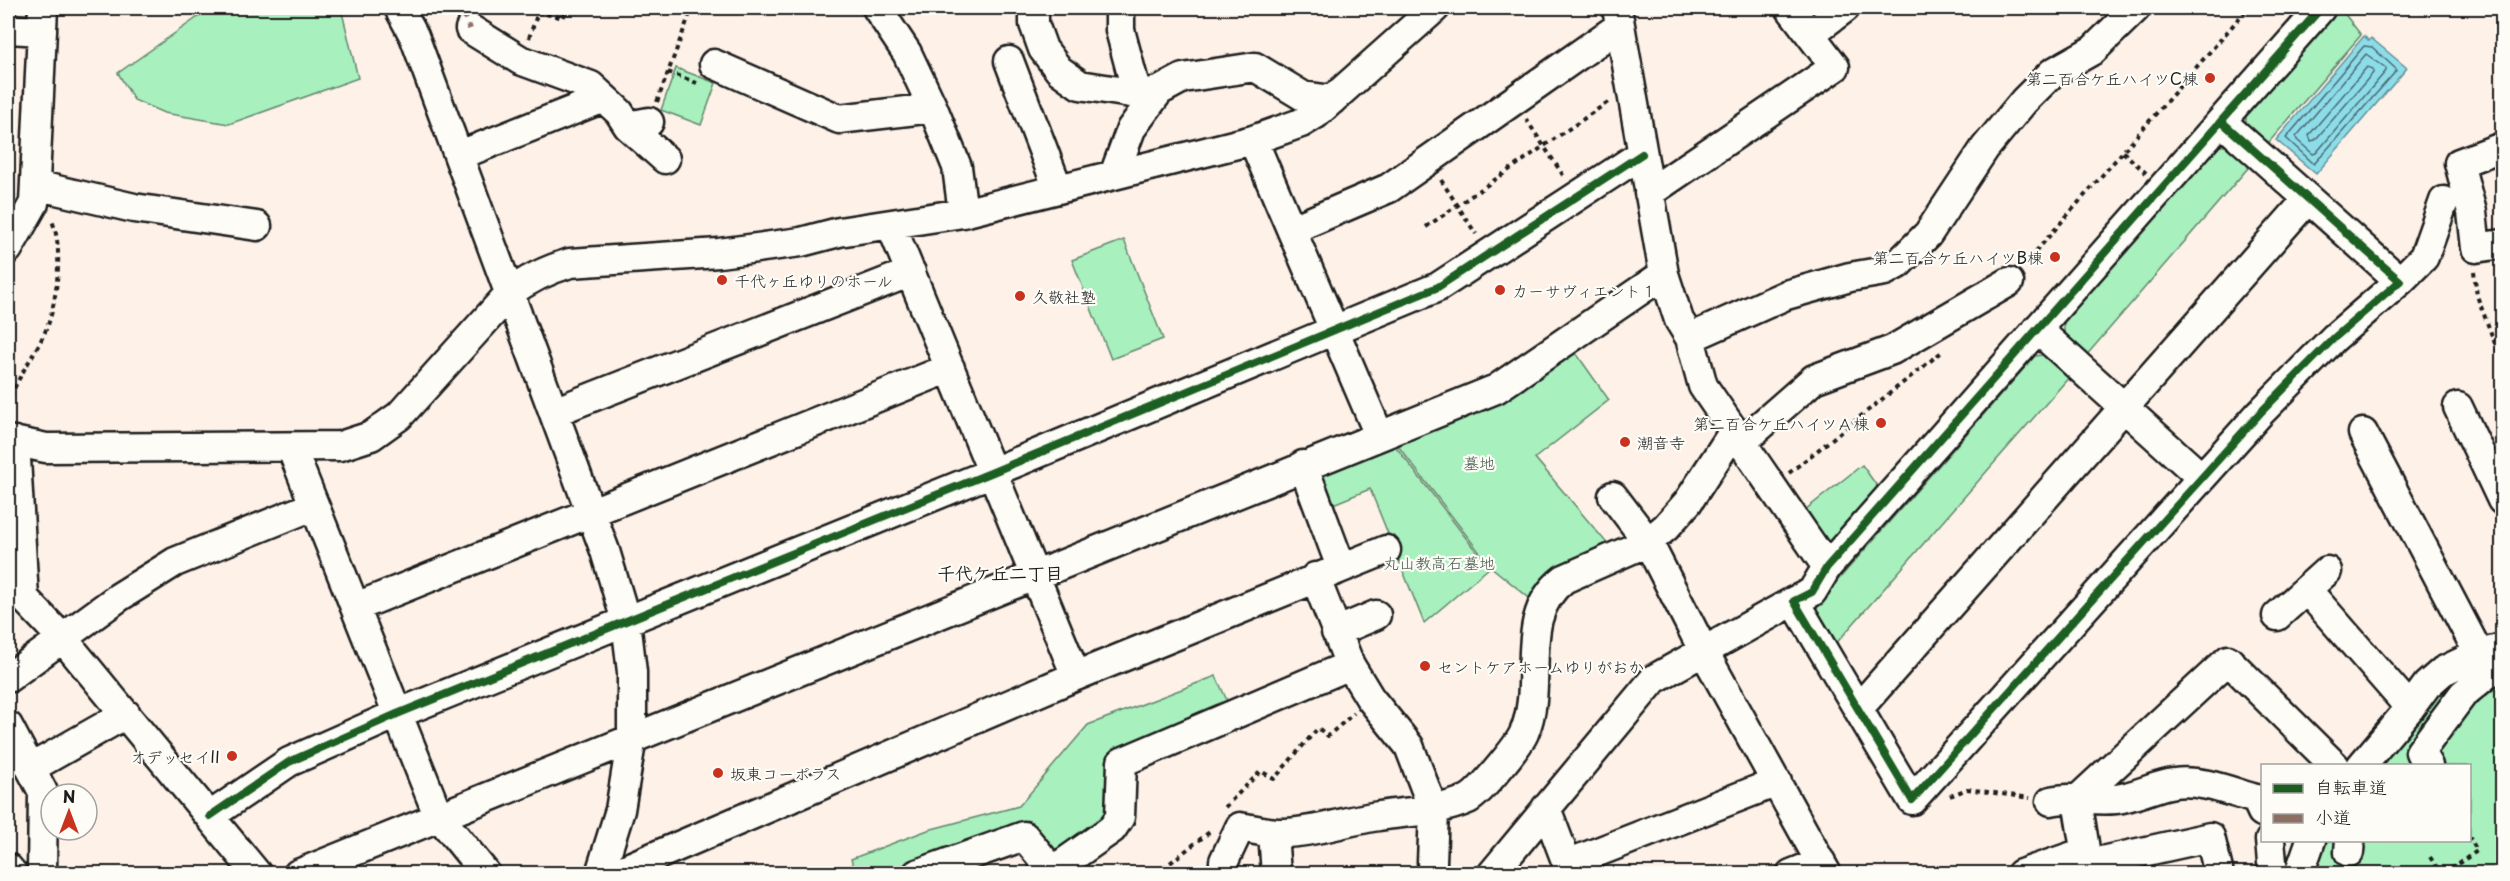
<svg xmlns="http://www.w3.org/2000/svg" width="2510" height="881" font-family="'Playpen Sans','Klee One',sans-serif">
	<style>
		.green { fill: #a8f0bd; stroke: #62866c; stroke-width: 1.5 }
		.water { fill: #8ddde9; stroke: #609097; stroke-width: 1.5 }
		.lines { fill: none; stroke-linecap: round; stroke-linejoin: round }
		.shore { stroke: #49696e; stroke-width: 1.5 }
		.minor-casing { stroke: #1c1c1c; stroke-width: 33 }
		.path { stroke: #1c1c1c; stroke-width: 4; stroke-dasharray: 4.5 4.5; stroke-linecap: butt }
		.minor { stroke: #fdfcf7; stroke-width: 28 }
		.quiet { stroke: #8d6e63; stroke-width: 6; stroke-dasharray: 12 6; stroke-linecap: butt }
		.cycleway-casing { stroke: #fdfcf7; stroke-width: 11 }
		.cycleway { stroke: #1b5e20; stroke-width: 8 }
		.poi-dot { fill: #c8321e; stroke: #fdfcf7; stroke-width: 2 }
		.labels { text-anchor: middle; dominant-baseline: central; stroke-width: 4.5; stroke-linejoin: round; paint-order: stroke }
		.poi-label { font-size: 16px; fill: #1c1c1c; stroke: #fdfcf7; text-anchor: start }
		.park-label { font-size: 16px; fill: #465c4c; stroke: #fdfcf7 }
		.neighbourhood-label { font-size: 18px; font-weight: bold; fill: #1c1c1c; stroke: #fdfcf7 }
	</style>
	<rect width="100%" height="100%" fill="#fdf1e8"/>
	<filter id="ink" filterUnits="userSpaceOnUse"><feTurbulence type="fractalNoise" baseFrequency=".0167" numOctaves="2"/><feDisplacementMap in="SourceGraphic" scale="12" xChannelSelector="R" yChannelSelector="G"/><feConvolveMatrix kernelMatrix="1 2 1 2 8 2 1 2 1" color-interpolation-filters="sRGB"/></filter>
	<g filter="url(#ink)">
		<!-- green -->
		<path class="green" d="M 211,8 L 341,8 L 358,78 L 229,124 L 164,113 L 134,100 L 118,73 Z
			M 2340,8 L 2361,35 L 2264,148 L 2246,131 L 2246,116 Z
			M 676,68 L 716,83 L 701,125 L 661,110 Z
			M 2217,146 L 2236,146 L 2254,161 L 2085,357 L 2064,337 L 2064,322 Z
			M 1124,240 L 1163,339 L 1111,359 L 1072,260 Z
			M 1571,346 L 1609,400 L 1535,458 L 1616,554 L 1538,605 L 1490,566 L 1392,438 Z
			M 2049,354 L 2071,375 L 1833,647 L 1814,616 L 1817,599 L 1839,579 L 2035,356 Z
			M 1390,439 L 1489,568 L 1424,623 L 1370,489 L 1326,507 L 1318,468 Z
			M 1862,465 L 1882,493 L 1835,545 L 1823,549 L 1800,514 Z
			M 2502,656 L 2502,873 L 2302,874 L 2315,841 L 2470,840 L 2470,766 L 2371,765 L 2434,689 Z
			M 1216,676 L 1229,705 L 1123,753 L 1113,814 L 1052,862 L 1026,832 L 905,873 L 856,873 L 851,859 L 928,830 L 1019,806 L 1088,725 Z"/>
		<!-- water -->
		<path class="water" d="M 2364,36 L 2369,41 L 2371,38 L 2407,68 L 2316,174 L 2276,140 Z"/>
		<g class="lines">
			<!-- shore -->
			<path class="shore" d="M 2364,46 L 2372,47 L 2397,70 L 2314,164 L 2286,138 Z
				M 2366,54 L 2386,68 L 2386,71 L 2316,153 L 2313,154 L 2297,140 L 2296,137 Z
				M 2367,67 L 2373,69 L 2373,73 L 2315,140 L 2311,141 L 2309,135 Z"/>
			<defs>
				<path id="minor" d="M 399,8 L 414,36 L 605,551 L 626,621 L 632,672 L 632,737 L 620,810 L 600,874
					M 877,8 L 907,53 L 933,108 L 957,167 L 963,213
					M 1034,8 L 1034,24 L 1043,49 L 1059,70 L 1080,85 L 1137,94 L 1159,91 L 1183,78 L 1255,67 L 1303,96 L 1332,100
					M 1120,8 L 1120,30 L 1137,94
					M 1617,8 L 1664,274 L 1679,320 L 1690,338 L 1703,386 L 1827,567
					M 8,29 L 42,31
					M 470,29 L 520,60 L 591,86 L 604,98
					M 1810,34 L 1845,8
					M 1009,61 L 1058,189
					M 714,64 L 839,119 L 933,108
					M 2221,121 L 2400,281 L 2334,338 L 2260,413 L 1912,800 L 1794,601 L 1812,592 L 1827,567 L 2321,8
					M 628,126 L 665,159
					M 1253,140 L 1379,435
					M 2502,147 L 2459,163 L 2472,212 L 2476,248 L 2502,244
					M 460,155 L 604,98 L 619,112 L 628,126 L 649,122
					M 1114,175 L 1131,129 L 1159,91
					M 35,185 L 134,208 L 257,226
					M 1649,193 L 1835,67 L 1790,8
					M 891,225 L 1076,676
					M 1293,229 L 1389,188 L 1620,26
					M 8,249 L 34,203 L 43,8
					M 2400,281 L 2424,257 L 2444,201
					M 2037,329 L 2201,477
					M 1690,338 L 1786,295 L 1850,277 L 1885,271 L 1898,264 L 1928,234 L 1985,148 L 2024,101 L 2052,73 L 2093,50 L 2136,8
					M 2458,407 L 2502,500
					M 554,412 L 911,272
					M 2363,433 L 2479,654
					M 8,440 L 46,448 L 340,446 L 371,436 L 399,416 L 510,293 C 529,278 547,270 570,263 L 719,253 L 801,242 L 839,232 L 963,213 L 1253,140 L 1301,123 L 1316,114 L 1435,8
					M 15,441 L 24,598 L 64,640 L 257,874
					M 1742,442 L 1814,379 L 1892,350 L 2009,282
					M 291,447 L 438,815 L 486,874
					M 1303,465 L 1341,567
					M 1613,496 L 1648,542 L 1703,650 L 1827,874
					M 1315,577 L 1350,665 L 1370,698 L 1409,746 L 1434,811 L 1432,862
					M 2307,590 L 2410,708
					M 356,607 L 950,368
					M 2277,616 L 2327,571
					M 1336,632 L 1376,615
					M 8,678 L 119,597 L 175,562 L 313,506
					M 1858,709 L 2308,199
					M 8,726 L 43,792 L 42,874
					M 2361,766 L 2410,708 L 2427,685 L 2443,671 L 2479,654 L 2502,648
					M 2428,766 L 2420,752 L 2463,694 L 2502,662
					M 31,768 L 126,714
					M 2051,801 C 2072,796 2094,801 2116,799 C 2135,797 2157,785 2174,783 C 2201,779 2231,792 2256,799 L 2262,812
					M 1546,808 L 1571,874
					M 210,816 L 289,762 L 397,714 L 993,472 L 1438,287 L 1642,154
					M 1273,833 L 1276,874
					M 2270,840 L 2273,874
					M 2349,852 L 2350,840
					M 1567,864 L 1777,782
					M 2088,864 L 2210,837 L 2219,874
					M 8,868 L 13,874
					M 298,874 L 1496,389 L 1664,274
					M 606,874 L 625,869 L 1076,676 L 1386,550
					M 917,874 L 1024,836 L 1052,870 L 1043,874
					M 1048,874 L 1112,829 L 1120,817 L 1122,762 L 1350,665
					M 1224,874 L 1224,861 L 1240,827 C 1254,829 1270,834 1285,833 C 1317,832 1348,820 1379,816 C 1410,811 1439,812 1468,799 C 1480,793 1519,745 1524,733 C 1546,682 1515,617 1564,579 L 1648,542 L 1666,527 L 1688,502 L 1734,431
					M 1492,874 L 1654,679 L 1794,601
					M 1791,874 L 1821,862
					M 2021,874 L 2073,856
					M 2089,874 L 2077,800 L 2228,660 L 2335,766
					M 2299,874 L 2311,840"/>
			</defs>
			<!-- minor casing -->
			<use href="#minor" class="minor-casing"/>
			<!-- path -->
			<path class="path" d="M 529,38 L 538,12 L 563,18 L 567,8
				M 668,72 L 697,83
				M 657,102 L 692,8
				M 1526,119 L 1565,178
				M 2123,152 L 2146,173
				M 1441,180 L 1476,234
				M 1426,227 L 1611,100
				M 2024,265 L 2248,8
				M 2474,271 L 2477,296 L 2502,362
				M 2494,342 L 2502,339
				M 8,405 C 16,377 37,353 48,325 C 57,299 64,244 51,219
				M 1789,473 L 1943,351
				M 1950,796 L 1967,789 L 2030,798
				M 1225,807 L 1261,771 L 1274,779 L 1318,728 L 1328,736 L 1354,713
				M 2430,857 L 2441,874
				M 1156,874 L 1212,830
				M 2443,874 L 2477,851 L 2470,838"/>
			<!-- minor -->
			<use href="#minor" class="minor"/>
			<!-- quiet -->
			<path class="quiet" d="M 462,8 L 470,29"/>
			<defs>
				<path id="cycleway" d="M 2221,121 L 2400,281 L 2334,338 L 2260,413 L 1912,800 L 1794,601 L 1812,592 L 1827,567 L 2321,8
					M 210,816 L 289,762 L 397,714 L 993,472 L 1438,287 L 1642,154"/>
			</defs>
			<!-- cycleway casing -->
			<use href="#cycleway" class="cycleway-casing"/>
			<!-- cycleway -->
			<use href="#cycleway" class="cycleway"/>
		</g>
	</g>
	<!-- markers -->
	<g class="poi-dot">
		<circle cx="2210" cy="78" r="6"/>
		<circle cx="2055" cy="257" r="6"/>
		<circle cx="722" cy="280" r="6"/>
		<circle cx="1500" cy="290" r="6"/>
		<circle cx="1020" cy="296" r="6"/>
		<circle cx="1881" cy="423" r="6"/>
		<circle cx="1625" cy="442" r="6"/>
		<circle cx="1425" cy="666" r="6"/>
		<circle cx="232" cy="756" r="6"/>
		<circle cx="718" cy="773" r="6"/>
	</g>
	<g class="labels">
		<!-- poi labels -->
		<g class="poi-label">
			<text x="2198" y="78" text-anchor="end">第二百合ケ丘ハイツC棟</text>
			<text x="2043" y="257" text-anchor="end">第二百合ケ丘ハイツB棟</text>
			<text x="734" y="280">千代ヶ丘ゆりのホール</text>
			<text x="1512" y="290">カーサヴィエント１</text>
			<text x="1032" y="296">久敬社塾</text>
			<text x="1869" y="423" text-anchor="end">第二百合ケ丘ハイツＡ棟</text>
			<text x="1637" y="442">潮音寺</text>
			<text x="1437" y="666">セントケアホームゆりがおか</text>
			<text x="220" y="756" text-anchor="end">オデッセイII</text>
			<text x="730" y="773">坂東コーポラス</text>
		</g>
		<!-- park labels -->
		<g class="park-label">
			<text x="1479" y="462">墓地</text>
			<text x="1439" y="562">丸山教高石墓地</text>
		</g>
		<!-- neighbourhood labels -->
		<g class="neighbourhood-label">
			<text x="1000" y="572">千代ケ丘二丁目</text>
		</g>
	</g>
	<!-- margin -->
	<rect width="2510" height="881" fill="none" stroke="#fdfcf7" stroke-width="30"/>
	<rect x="15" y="15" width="2480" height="851" fill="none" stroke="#1c1c1c" stroke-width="2" filter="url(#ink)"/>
	<!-- legend -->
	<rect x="2261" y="764" width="210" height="78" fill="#fdfcf7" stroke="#a3a29f" stroke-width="1.5"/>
	<rect x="2273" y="784" width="30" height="9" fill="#1b5e20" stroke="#a3a29f" stroke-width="1.5"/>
	<text x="2315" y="794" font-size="18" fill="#1c1c1c">自転車道</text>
	<rect x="2273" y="814" width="30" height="9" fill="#8d6e63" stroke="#a3a29f" stroke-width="1.5"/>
	<text x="2315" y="824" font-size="18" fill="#1c1c1c">小道</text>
	<!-- north arrow -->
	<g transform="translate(69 812)"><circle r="28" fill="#fdfcf7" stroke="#a3a29f" stroke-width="1.5"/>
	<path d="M0-4.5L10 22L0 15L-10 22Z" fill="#c8321e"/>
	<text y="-9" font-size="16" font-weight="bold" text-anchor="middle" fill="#1c1c1c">N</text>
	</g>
</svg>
